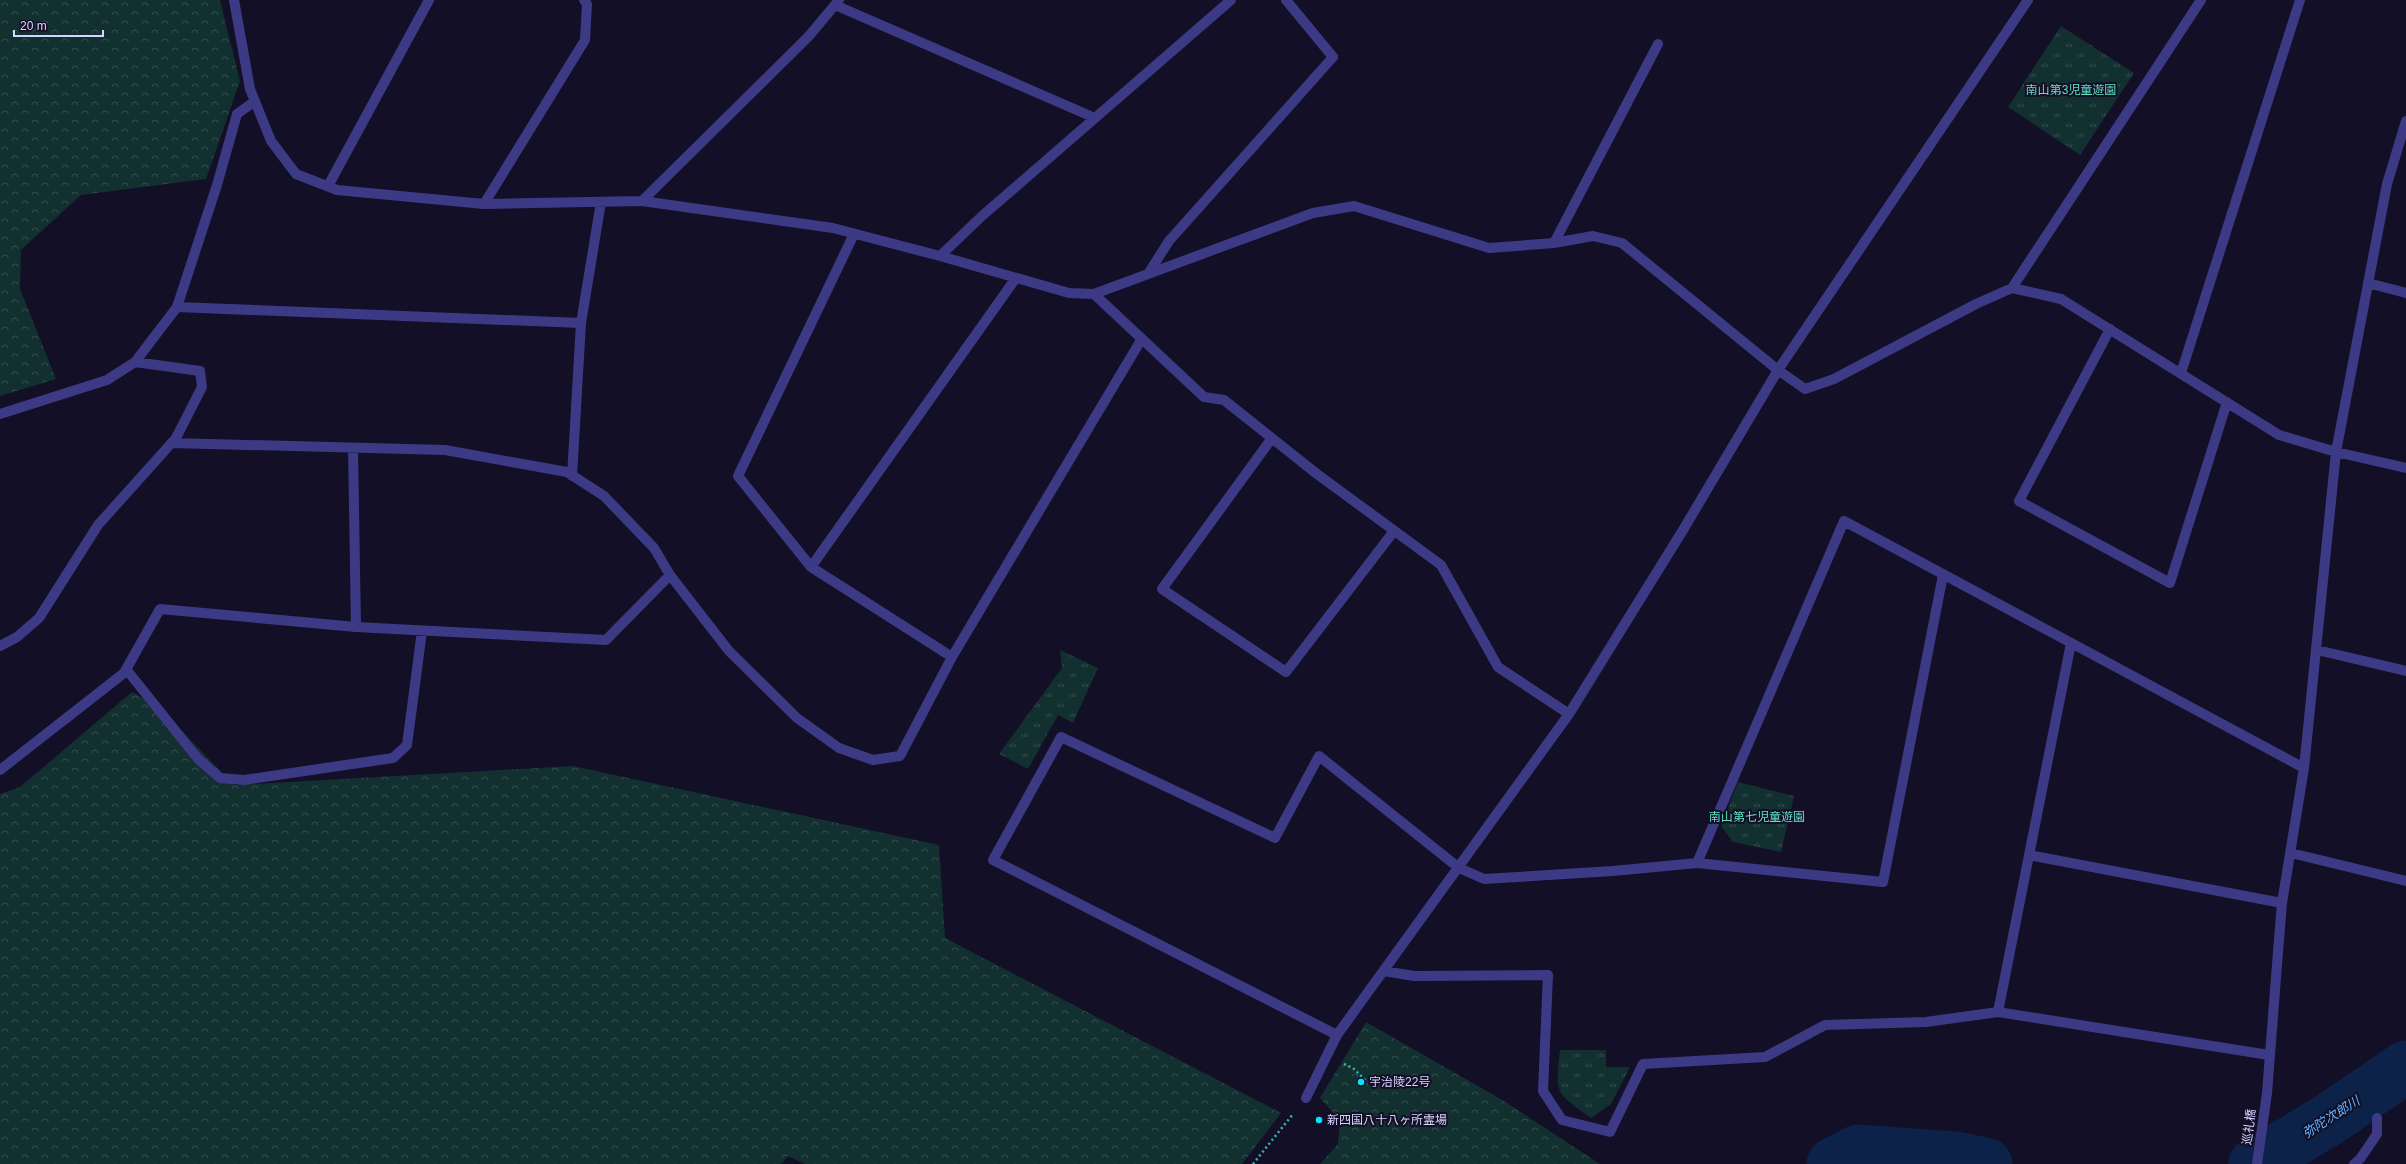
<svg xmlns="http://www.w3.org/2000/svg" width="2406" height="1164" font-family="Arial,'Noto Sans JP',sans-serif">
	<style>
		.grass { fill: url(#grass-tufts) }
		.forest { fill: url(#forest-crowns) }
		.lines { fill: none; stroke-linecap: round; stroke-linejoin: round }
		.river { stroke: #0c2248; stroke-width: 53 }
		.path { stroke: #2fb8b0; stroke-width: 2.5; stroke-dasharray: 2 3; stroke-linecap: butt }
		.minor { stroke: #3d3a85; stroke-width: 10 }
		.tertiary { stroke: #3d3a85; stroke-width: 10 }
		.poi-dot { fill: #00e5ff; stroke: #130f26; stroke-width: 1.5 }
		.labels { text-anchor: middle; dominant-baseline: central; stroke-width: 4; stroke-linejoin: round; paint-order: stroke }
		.park-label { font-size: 12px; fill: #5fe0c0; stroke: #130f26 }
		.poi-label { font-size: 12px; fill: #d9d4ff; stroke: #130f26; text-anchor: start }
		.street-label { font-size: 12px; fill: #d9d4ff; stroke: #130f26 }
		.water-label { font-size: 13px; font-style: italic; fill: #62b6ff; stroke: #130f26 }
	</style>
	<defs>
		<pattern id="grass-tufts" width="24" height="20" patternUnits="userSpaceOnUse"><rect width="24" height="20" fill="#12302f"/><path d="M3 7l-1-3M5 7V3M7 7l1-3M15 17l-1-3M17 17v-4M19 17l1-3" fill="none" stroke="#344d4e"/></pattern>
		<pattern id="forest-crowns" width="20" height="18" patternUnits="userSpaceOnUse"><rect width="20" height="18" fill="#12302f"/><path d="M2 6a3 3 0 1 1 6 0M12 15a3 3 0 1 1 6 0" fill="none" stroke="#344d4e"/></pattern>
	</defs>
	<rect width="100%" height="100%" fill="#130f26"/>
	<!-- grass -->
	<path class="grass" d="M 2061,26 L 2134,73 L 2080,155 L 2008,107 Z
		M 1060,650 L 1098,668 L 1073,723 L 1058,715 L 1028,769 L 999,754 L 1062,668 Z
		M 1738,782 L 1794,796 L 1781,852 L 1733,842 L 1721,826 Z
		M 1560,1050 L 1606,1050 L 1606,1067 L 1630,1067 L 1611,1104 L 1591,1118 C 1555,1092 1555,1095 1560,1050 Z"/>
	<!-- forest -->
	<path class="forest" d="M 0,0 L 220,0 L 240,81 L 206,179 L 81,195 L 21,250 L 20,289 L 56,379 L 0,396 Z
		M 132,692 L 158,706 L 234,785 L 573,766 L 939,845 L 945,938 L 1281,1113 L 1242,1164 L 805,1164 L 788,1156 L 781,1164 L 0,1164 L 0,794 L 20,787 Z
		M 1366,1022 L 1504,1101 L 1600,1164 L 1320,1164 L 1338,1144 L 1340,1120 L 1320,1098 Z"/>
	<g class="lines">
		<!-- river -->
		<path class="river" d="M 1833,1164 L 1858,1151 L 1955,1158 L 1986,1164
			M 2255,1164 L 2328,1120 L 2406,1067"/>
		<!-- path -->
		<path class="path" d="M 1344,1064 L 1353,1068 L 1367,1082
			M 1253,1164 L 1293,1114"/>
		<!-- minor -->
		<path class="minor" d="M 234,0 L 250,89 L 271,141 L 296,174 L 337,190 L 484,204 L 642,201 L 833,228 L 940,256 L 1069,293 L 1094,294 L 1313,213 L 1354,206 L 1489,248 L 1554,243 L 1593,236 L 1622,243 L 1778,370 L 1805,389 L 1834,379 L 1976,304 L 2012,288 L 2061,299 L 2279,435 L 2336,452 L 2406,468
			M 835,5 L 1095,118
			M 328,186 L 429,0
			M 642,201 L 809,36 L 839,0
			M 484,204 L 585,40 L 587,4 L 584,0
			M 854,234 L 738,476 L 811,567 L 952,657
			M 1554,243 L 1658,44
			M 940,256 L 982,216 L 1231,0
			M 1148,274 L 1169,241 L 1333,57 L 1286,0
			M 2368,283 L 2406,293
			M 2012,288 L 2201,0
			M 1094,294 L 1204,397 L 1224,400 L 1317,474 L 1441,565 L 1498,667 L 1569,714
			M 177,307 L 581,323
			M 2110,329 L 2019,501 L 2170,583 L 2227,402
			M 2181,373 L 2300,0
			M 0,414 L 107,380 L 135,362 L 177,307 L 217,185 L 237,114 L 255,101
			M 1272,438 L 1162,589 L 1286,672 L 1394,531
			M 171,443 L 445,450 L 567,472 L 604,496 L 654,548 L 670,575 L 729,651 L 797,718 L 839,748 L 873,760 L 900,756 L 952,657 L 1141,340
			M 353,448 L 356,627
			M 572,476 L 581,323 L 601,202
			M 811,567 L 1016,278
			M 0,646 L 17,637 L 39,618 L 98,525 L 176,438 L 202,387 L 200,371 L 135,362
			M 2317,650 L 2406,671
			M 126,669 L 198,759 L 220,778 L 244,780 L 393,758 L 407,745 L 422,631
			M 0,770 L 124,673 L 160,609 L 356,627 L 606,640 L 670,575
			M 2291,853 L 2406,881
			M 2029,855 L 2282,903
			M 1697,863 L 1844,521 L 2304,768
			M 2278,952 L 2282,903 L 2304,768 L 2336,452 L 2387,184 L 2406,121
			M 1384,971 L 1414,976 L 1548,975 L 1543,1091 L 1562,1120 L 1610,1132 L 1643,1064 L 1765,1057 L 1825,1025 L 1926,1022 L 1998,1012 L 2269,1055
			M 1998,1012 L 2071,643
			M 1337,1035 L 993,860 L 1061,737 L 1275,838 L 1319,756 L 1459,868 L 1484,879 L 1613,871 L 1697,863 L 1883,882 L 1943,575
			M 1306,1098 L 1337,1035 L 1569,714 L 1683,530 L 1778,370 L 2028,0
			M 2354,1164 L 2360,1159 L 2377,1134 L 2377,1118"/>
		<!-- tertiary -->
		<path class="tertiary" d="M 2257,1164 L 2267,1093 L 2278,952"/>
	</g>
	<!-- markers -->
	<g class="poi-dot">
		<circle cx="1361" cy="1082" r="4"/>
		<circle cx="1319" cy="1120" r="4"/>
	</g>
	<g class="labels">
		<!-- park labels -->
		<g class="park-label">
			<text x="2071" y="90">南山第3児童遊園</text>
			<text x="1757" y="817">南山第七児童遊園</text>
		</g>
		<!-- poi labels -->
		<g class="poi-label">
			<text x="1369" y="1082">宇治陵22号</text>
			<text x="1327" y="1120">新四国八十八ヶ所霊場</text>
		</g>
		<!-- street labels -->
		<g class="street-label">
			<text transform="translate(2249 1127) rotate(-82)">巡礼橋</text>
		</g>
		<!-- water labels -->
		<g class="water-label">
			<text transform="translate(2331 1117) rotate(-33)">弥陀次郎川</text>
		</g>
	</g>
	<!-- scale -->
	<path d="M14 30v6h89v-6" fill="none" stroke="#d9d4ff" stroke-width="2"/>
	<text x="20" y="30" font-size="12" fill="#d9d4ff" stroke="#130f26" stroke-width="3" paint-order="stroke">20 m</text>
</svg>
